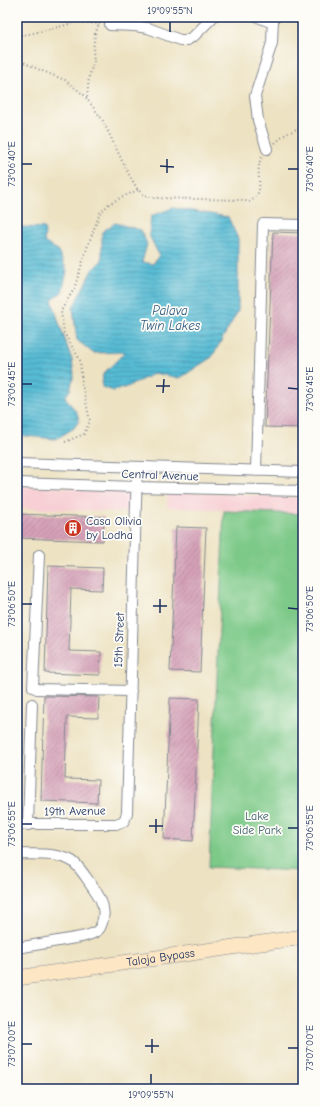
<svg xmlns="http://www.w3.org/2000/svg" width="320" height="1106" font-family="'Comic Neue',sans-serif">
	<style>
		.built { fill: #f7cfd4 }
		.green { fill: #7dc988; stroke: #4c7c73 }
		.water { fill: url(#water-rules); stroke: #387599 }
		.building { fill: url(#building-hatch) }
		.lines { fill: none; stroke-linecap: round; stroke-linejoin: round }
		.minor-casing { stroke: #848890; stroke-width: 12 }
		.secondary-casing { stroke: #848890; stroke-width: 16 }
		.path { stroke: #848890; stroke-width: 2; stroke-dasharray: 1 3; stroke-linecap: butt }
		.minor { stroke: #fff; stroke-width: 10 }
		.secondary { stroke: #fce6c4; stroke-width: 15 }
		.ticks { fill: none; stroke: #1b2f5e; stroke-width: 1.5 }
		.labels { text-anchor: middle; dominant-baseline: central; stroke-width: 3.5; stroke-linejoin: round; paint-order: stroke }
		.street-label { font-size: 12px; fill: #1b2f5e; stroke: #fdfcf7 }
		.poi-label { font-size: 12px; fill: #1b2f5e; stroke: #fdfcf7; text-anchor: start }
		.park-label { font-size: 12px; fill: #385d6b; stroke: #fdfcf7 }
		.water-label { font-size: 13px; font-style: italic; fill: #2d5981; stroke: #fdfcf7 }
		.neatline { fill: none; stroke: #1b2f5e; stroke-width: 1.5 }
		.ticks-label { font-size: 10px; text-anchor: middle; fill: #1b2f5e }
	</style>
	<defs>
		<pattern id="water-rules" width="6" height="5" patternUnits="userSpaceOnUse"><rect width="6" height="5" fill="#56bbd4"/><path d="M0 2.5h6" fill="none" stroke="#4698af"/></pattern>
		<pattern id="building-hatch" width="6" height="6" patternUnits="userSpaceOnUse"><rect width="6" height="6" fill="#d5a1b7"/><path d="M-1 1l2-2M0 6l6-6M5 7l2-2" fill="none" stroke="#ac8498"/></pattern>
	</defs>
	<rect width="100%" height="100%" fill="#fdfcf7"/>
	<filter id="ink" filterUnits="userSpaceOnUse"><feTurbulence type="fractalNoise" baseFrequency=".025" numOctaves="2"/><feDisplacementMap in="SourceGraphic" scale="8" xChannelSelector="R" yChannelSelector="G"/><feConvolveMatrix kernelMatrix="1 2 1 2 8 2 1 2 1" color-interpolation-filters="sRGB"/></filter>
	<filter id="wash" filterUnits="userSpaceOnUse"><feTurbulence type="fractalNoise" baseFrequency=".012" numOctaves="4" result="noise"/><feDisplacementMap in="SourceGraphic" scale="16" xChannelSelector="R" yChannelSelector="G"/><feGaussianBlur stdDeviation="0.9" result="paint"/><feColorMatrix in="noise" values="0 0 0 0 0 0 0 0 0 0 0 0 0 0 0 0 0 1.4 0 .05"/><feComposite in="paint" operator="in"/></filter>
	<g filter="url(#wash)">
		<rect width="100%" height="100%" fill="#ede2c2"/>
		<!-- built -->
		<path class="built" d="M 17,486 L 132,490 L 131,512 L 17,508 Z
			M 168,491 L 303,498 L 303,514 L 167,507 Z"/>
		<!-- green -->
		<path class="green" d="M 224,511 L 303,514 L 303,875 L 301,871 L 209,867 Z"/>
		<!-- water -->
		<path class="water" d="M 173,208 L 228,217 L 238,239 L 238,311 L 212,357 L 180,378 L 155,373 L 129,386 L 114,391 L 102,387 L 103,374 L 125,352 L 93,353 L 77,340 L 73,308 L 92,270 L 102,260 L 102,232 L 115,223 L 141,230 L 147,244 L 142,262 L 153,264 L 159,255 L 149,235 L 151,216 Z
			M 17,218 L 20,227 L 44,228 L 45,233 L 44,242 L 58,251 L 67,271 L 62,292 L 52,300 L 59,323 L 72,360 L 74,374 L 70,390 L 65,397 L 77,413 L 79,421 L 74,428 L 56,439 L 17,435 Z"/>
		<g id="blocks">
			<!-- building -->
			<path class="building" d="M 273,232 L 303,233 L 303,428 L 265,427 Z
				M 17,514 L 104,517 L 103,541 L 17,538 Z
				M 176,527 L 206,528 L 200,672 L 170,671 Z
				M 48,566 L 103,568 L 102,590 L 71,589 L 69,651 L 101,652 L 100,675 L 45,673 Z
				M 44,696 L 99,697 L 98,718 L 67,717 L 65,779 L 98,780 L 97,803 L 41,801 Z
				M 170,698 L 199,699 L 193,841 L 164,839 Z"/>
		</g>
	</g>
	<g filter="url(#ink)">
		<use href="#blocks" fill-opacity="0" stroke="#848890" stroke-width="1"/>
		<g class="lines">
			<defs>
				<path id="minor" d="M 111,17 L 110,25 L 135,26 L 148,28 L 180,40 L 187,40 L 194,36 L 213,17
					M 258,17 L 273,23
					M 267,149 L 258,120 L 255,96 L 272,43 L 273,17
					M 17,463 L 303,472
					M 256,471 L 263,224 L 303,225
					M 17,483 L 137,487 L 303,491
					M 39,555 L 33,687 L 37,689 L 131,691
					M 17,824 L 116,824 L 124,821 L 127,813 L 137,468
					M 28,825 L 32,704
					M 17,854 C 35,855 56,852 72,861 C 79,866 85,876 90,883 C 98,894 106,905 103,919 C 102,923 101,928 98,930 C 94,934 86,936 81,937 L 17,948"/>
				<g id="secondary">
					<path id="s1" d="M 17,978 L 303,937"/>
				</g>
			</defs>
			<!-- minor casing -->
			<use href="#minor" class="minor-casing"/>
			<!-- secondary casing -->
			<use href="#secondary" class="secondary-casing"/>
			<!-- path -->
			<path class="path" d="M 17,36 L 34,33 L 78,22 L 100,24
				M 17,59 L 40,70 L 65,80 L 84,95 L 102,119 L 127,171 L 138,190 L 144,195 L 154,198 L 242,200 L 249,202 C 251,201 254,199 256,196 C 264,187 254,170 262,157
				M 87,97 L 89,77 L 94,61 L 93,51 L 95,34 L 99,24
				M 275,143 L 286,134 L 303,126
				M 65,442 L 84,434 L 90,421 L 82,384 L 80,360 L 64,333 L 61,311 L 74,289 L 88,245 L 100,213 L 109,204 L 122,197 L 138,190"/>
			<!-- minor -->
			<use href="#minor" class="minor"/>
			<!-- secondary -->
			<use href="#secondary" class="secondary"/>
		</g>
	</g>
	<!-- ticks -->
	<path class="ticks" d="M 170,32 L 170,22M 22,164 L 32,164M 160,166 L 174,167M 288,169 L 298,169M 167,173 L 167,159M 22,384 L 32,384M 156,386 L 170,386M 288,388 L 298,389M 163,393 L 164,379M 22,604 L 32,604M 153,606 L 167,606M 288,608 L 298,609M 160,613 L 160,599M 22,824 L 32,824M 149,826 L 163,826M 288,828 L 298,828M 156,833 L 156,819M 22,1044 L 32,1044M 145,1046 L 159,1046M 288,1048 L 298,1048M 152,1053 L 152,1039M 151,1084 L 151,1074"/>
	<!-- icons -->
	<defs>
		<symbol id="building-disc" viewBox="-11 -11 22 22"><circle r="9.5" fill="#c8321e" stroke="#fdfcf7"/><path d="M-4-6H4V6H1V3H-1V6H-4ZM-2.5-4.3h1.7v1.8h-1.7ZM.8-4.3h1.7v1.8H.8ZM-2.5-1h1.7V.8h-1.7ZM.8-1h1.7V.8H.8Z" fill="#fff"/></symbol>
	</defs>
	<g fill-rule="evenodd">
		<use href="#building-disc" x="63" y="518" width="20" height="20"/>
	</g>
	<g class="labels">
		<!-- street labels -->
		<g class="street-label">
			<text transform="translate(160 475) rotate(2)">Central Avenue</text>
			<text transform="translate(119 640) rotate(-88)">15th Street</text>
			<text transform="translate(75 811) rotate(-1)">19th Avenue</text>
			<text stroke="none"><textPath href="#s1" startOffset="145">Taloja Bypass</textPath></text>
		</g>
		<!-- poi labels -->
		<g class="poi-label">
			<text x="86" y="521">Casa Olivia<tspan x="86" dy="14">by Lodha</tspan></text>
		</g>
		<!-- park labels -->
		<g class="park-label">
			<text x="257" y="816">Lake<tspan x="257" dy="14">Side Park</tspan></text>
		</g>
		<!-- water labels -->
		<g class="water-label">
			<text x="170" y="310">Palava<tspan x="170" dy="15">Twin Lakes</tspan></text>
		</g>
	</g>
	<!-- margin -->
	<rect width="320" height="1106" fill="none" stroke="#fdfcf7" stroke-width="44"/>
	<rect x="22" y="22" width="276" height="1062" class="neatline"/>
	<g class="ticks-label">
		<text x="170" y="14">19°09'55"N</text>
		<text transform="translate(11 164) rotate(-90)" y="4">73°06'40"E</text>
		<text transform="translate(309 169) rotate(-90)" y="4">73°06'40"E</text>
		<text transform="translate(11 384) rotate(-90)" y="4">73°06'45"E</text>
		<text transform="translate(309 389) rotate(-90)" y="4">73°06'45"E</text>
		<text transform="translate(11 604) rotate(-90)" y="4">73°06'50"E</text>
		<text transform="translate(309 609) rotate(-90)" y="4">73°06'50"E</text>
		<text transform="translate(11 824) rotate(-90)" y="4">73°06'55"E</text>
		<text transform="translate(309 828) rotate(-90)" y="4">73°06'55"E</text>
		<text transform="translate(11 1044) rotate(-90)" y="4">73°07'00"E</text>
		<text transform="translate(309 1048) rotate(-90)" y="4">73°07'00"E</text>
		<text x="151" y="1098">19°09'55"N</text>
	</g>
</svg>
